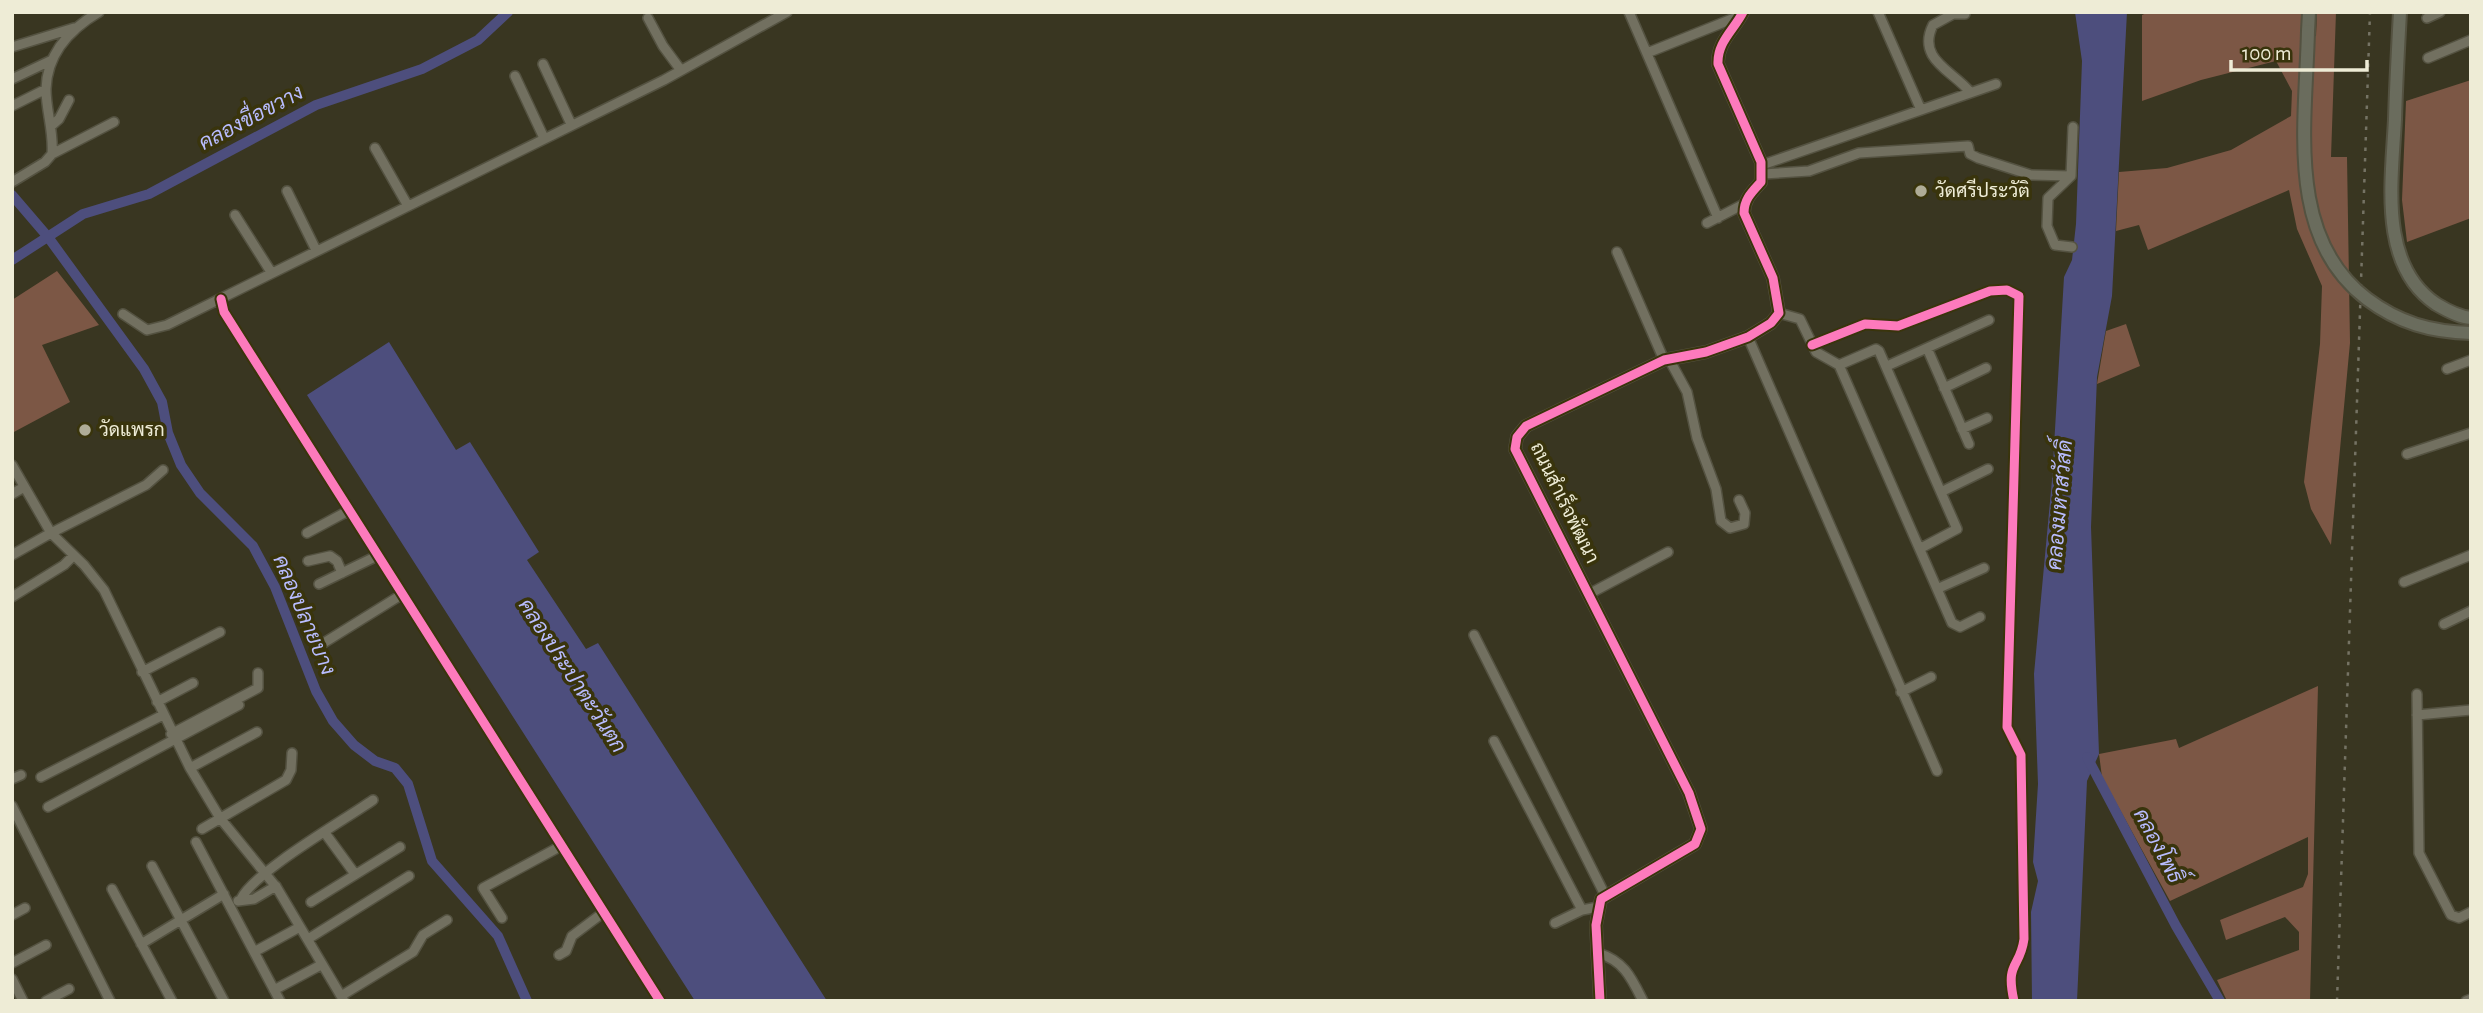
<svg xmlns="http://www.w3.org/2000/svg" width="2483" height="1013" font-family="'Alegreya Sans',Sarabun,sans-serif">
	<style>
		.green { fill: #7c5745 }
		.water { fill: #4d4e7d }
		.lines { fill: none; stroke-linecap: round; stroke-linejoin: round }
		.canal { stroke: #4d4e7d; stroke-width: 10 }
		.minor-casing { stroke: #545241; stroke-width: 12 }
		.tertiary-casing { stroke: #545241; stroke-width: 14 }
		.secondary-casing { stroke: #545241; stroke-width: 16 }
		.minor { stroke: #727060; stroke-width: 9 }
		.tertiary { stroke: #727060; stroke-width: 10 }
		.secondary { stroke: #6a6c5d; stroke-width: 12 }
		.rail { stroke: #757364; stroke-width: 2.5; stroke-dasharray: 3.5 7; stroke-linecap: butt }
		.secondary-bridge-casing { stroke: #545241; stroke-width: 16; stroke-linecap: butt }
		.secondary-bridge { stroke: #6a6c5d; stroke-width: 12 }
		.cycleway-casing { stroke: #39340c; stroke-width: 13 }
		.cycleway { stroke: #fd7abc; stroke-width: 9 }
		.poi-dot { fill: #afac97; stroke: #39340c; stroke-width: 2.5 }
		.labels { text-anchor: middle; dominant-baseline: central; stroke-width: 7; stroke-linejoin: round; paint-order: stroke }
		.poi-label { font-size: 19px; fill: #eeecd6; stroke: #39340c; text-anchor: start }
		.street-label { font-size: 19px; fill: #eeecd6; stroke: #39340c }
		.water-label { font-size: 21px; font-style: italic; fill: #b8bcfe; stroke: #39340c }
	</style>
	<rect width="100%" height="100%" fill="#393621"/>
	<!-- green -->
	<path class="green" d="M 2149,12 L 2303,12 L 2302,37 L 2316,36 L 2317,12 L 2336,12 L 2331,157 L 2347,157 L 2350,343 L 2331,545 L 2311,509 L 2304,482 L 2320,344 L 2322,286 L 2297,229 L 2289,190 L 2148,250 L 2139,225 L 2116,231 L 2119,172 L 2167,168 L 2231,150 L 2291,116 L 2292,91 L 2276,61 L 2201,80 L 2142,101 L 2142,15 Z
		M 2471,80 L 2471,218 L 2407,242 L 2402,200 L 2406,101 Z
		M 57,271 L 99,325 L 42,345 L 70,402 L 12,433 L 12,300 Z
		M 2126,324 L 2140,366 L 2097,384 L 2106,331 Z
		M 2318,686 L 2310,1001 L 2227,1001 L 2217,980 L 2299,950 L 2299,932 L 2285,917 L 2226,940 L 2220,920 L 2303,887 L 2308,874 L 2308,837 L 2170,901 L 2102,777 L 2099,754 L 2176,739 L 2179,748 Z"/>
	<!-- water -->
	<path class="water" d="M 2075,12 L 2127,12 L 2112,296 L 2097,377 L 2091,527 L 2099,754 L 2087,781 L 2077,1001 L 2032,1001 L 2031,912 L 2038,881 L 2033,862 L 2038,784 L 2034,674 L 2052,480 L 2064,277 L 2072,260 L 2076,224 L 2082,61 Z
		M 389,342 L 456,450 L 470,442 L 539,552 L 527,560 L 586,649 L 598,643 L 827,1001 L 695,1001 L 307,395 Z"/>
	<g class="lines">
		<!-- canal -->
		<path class="canal" d="M 12,195 L 48,237 L 144,369 L 162,402 L 168,433 L 181,465 L 200,493 L 253,546 L 275,587 L 316,691 L 333,721 L 354,745 L 375,761 L 395,768 L 408,784 L 432,861 L 498,936 L 527,1001
			M 12,260 L 83,214 L 149,194 L 316,105 L 422,69 L 478,40 L 508,12
			M 2087,757 L 2176,926 L 2220,1001"/>
		<defs>
			<path id="minor" d="M 1629,12 L 1718,218
				M 1878,12 L 1921,110
				M 1965,14 L 1953,14 L 1933,25 C 1916,59 1953,71 1970,92
				M 648,18 L 663,46 L 680,69
				M 2427,18 L 2440,12
				M 12,47 L 74,28
				M 1647,53 L 1742,15
				M 2428,58 L 2471,40
				M 543,64 L 571,124
				M 515,76 L 544,138
				M 12,79 L 52,60
				M 12,106 L 46,89
				M 51,126 L 59,119 L 69,100
				M 375,148 L 408,206
				M 52,154 L 114,122
				M 1762,165 L 1996,84
				M 1763,174 L 1809,171 L 1859,153 L 1968,146 L 1970,154 L 1978,158 L 2031,175 L 2071,176
				M 12,182 L 45,162 L 52,154 C 54,132 46,111 46,89 C 47,53 70,29 99,12
				M 287,191 L 316,250
				M 235,215 L 271,272
				M 1707,223 L 1744,204
				M 2072,247 L 2055,245 L 2047,226 L 2048,198 L 2071,176 L 2073,127
				M 1617,252 L 1664,360
				M 221,299 L 224,312 L 660,1001
				M 1779,313 L 1800,319 L 1816,352 L 1839,365 L 1952,623 L 1960,627 L 1980,617
				M 123,314 L 147,330 L 167,325 L 664,80 L 787,12
				M 1748,337 L 1937,771
				M 1812,345 L 1865,324 L 1898,326 L 1990,291 L 2007,290 L 2019,296 L 2007,727 L 2021,755 L 2024,939 C 2020,969 2005,961 2014,1001
				M 1927,348 L 1969,444
				M 1669,359 L 1687,392 L 1697,438 L 1716,489 L 1721,521 L 1730,528 L 1744,524 L 1745,513 L 1739,500
				M 1839,365 L 1876,349 L 1879,351 L 1957,529 L 1921,548
				M 1887,366 L 1989,320
				M 2447,369 L 2471,360
				M 1944,388 L 1986,368
				M 1962,429 L 1987,418
				M 2407,454 L 2471,433
				M 12,465 L 51,533 L 12,555
				M 163,470 L 146,485 L 51,533 L 84,565 L 104,590 L 190,768 L 220,818 L 277,888 L 344,1001
				M 1943,491 L 1988,469
				M 12,494 L 24,487
				M 307,533 L 348,511
				M 308,561 L 330,556 L 337,561 L 342,573
				M 2404,582 L 2471,555
				M 319,584 L 377,556
				M 1939,588 L 1984,568
				M 1589,594 L 1668,552
				M 12,597 L 64,565 L 73,556
				M 2444,624 L 2471,611
				M 1474,635 L 1605,895
				M 322,644 L 401,595
				M 142,672 L 220,632
				M 1901,692 L 1931,677
				M 2417,694 L 2419,853 L 2451,915 L 2459,918 L 2471,912
				M 157,702 L 193,683
				M 2417,715 L 2471,710
				M 171,734 L 258,688 L 258,673
				M 1494,741 L 1582,910
				M 190,768 L 257,732
				M 41,777 L 163,715
				M 12,779 L 21,775
				M 12,806 L 110,1001
				M 48,807 L 239,705
				M 202,829 L 286,780 L 291,770 L 292,753
				M 325,833 L 355,874
				M 196,842 L 280,1001
				M 152,866 L 224,1001
				M 112,889 L 172,1001
				M 241,899 C 255,871 343,821 373,800
				M 238,901 L 254,899 L 276,886
				M 311,902 L 400,847
				M 12,915 L 25,908
				M 502,918 L 483,888 L 561,846
				M 1555,923 L 1582,910 L 1598,907
				M 308,939 L 409,876
				M 141,944 L 224,894
				M 254,952 L 298,928
				M 1598,953 C 1624,961 1631,977 1643,1001
				M 559,955 L 566,951 L 572,936 L 604,912
				M 12,963 L 46,945
				M 12,979 L 23,1001
				M 274,990 L 319,966
				M 341,996 L 413,952 L 423,935 L 447,920
				M 46,1001 L 69,989
				M 2466,1001 L 2471,999"/>
			<path id="tertiary" d="M 1600,1001 L 1596,925 L 1601,899 L 1695,844 L 1701,829 L 1689,793 L 1515,449 L 1517,437 L 1526,426 L 1664,360 L 1706,352 L 1748,337 L 1771,323 L 1779,313 L 1773,278 L 1744,213 C 1744,199 1752,192 1761,182 L 1761,162 L 1718,64 C 1717,42 1734,30 1743,12"/>
			<path id="secondary" d="M 2400,12 C 2398,48 2396,84 2395,119 C 2392,180 2378,265 2436,304 C 2446,310 2459,317 2471,318
				M 2308,31 L 2309,12"/>
		</defs>
		<!-- minor casing -->
		<use href="#minor" class="minor-casing"/>
		<!-- tertiary casing -->
		<use href="#tertiary" class="tertiary-casing"/>
		<!-- secondary casing -->
		<use href="#secondary" class="secondary-casing"/>
		<!-- minor -->
		<use href="#minor" class="minor"/>
		<!-- tertiary -->
		<use href="#tertiary" class="tertiary"/>
		<!-- secondary -->
		<use href="#secondary" class="secondary"/>
		<!-- rail -->
		<path class="rail" d="M 2337,1001 L 2370,12"/>
		<defs>
			<path id="secondary-bridge" d="M 2308,31 C 2306,122 2285,237 2367,299 C 2399,323 2431,332 2471,333"/>
		</defs>
		<!-- secondary-bridge casing -->
		<use href="#secondary-bridge" class="secondary-bridge-casing"/>
		<!-- secondary-bridge -->
		<use href="#secondary-bridge" class="secondary-bridge"/>
		<defs>
			<path id="cycleway" d="M 221,299 L 224,312 L 660,1001
				M 1812,345 L 1865,324 L 1898,326 L 1990,291 L 2007,290 L 2019,296 L 2007,727 L 2021,755 L 2024,939 C 2020,969 2005,961 2014,1001
				M 1600,1001 L 1596,925 L 1601,899 L 1695,844 L 1701,829 L 1689,793 L 1515,449 L 1517,437 L 1526,426 L 1664,360 L 1706,352 L 1748,337 L 1771,323 L 1779,313 L 1773,278 L 1744,213 C 1744,199 1752,192 1761,182 L 1761,162 L 1718,64 C 1717,42 1734,30 1743,12"/>
		</defs>
		<!-- cycleway casing -->
		<use href="#cycleway" class="cycleway-casing"/>
		<!-- cycleway -->
		<use href="#cycleway" class="cycleway"/>
	</g>
	<!-- markers -->
	<g class="poi-dot">
		<circle cx="1921" cy="191" r="7"/>
		<circle cx="85" cy="430" r="7"/>
	</g>
	<g class="labels">
		<!-- poi labels -->
		<g class="poi-label">
			<text x="1935" y="191">วัดศรีประวัติ</text>
			<text x="99" y="430">วัดแพรก</text>
		</g>
		<!-- street labels -->
		<g class="street-label">
			<text transform="translate(1564 503) rotate(64)">ถนนสำเร็จพัฒนา</text>
		</g>
		<!-- water labels -->
		<g class="water-label">
			<text transform="translate(251 118) rotate(-28)">คลองขื่อขวาง</text>
			<text transform="translate(2060 505) rotate(-85)">คลองมหาสวัสดิ์</text>
			<text transform="translate(304 615) rotate(67)">คลองปลายบาง</text>
			<text transform="translate(572 676) rotate(57)">คลองประปาตะวันตก</text>
			<text transform="translate(2158 846) rotate(62)">คลองโพธิ์</text>
		</g>
	</g>
	<!-- border -->
	<rect width="2483" height="1013" fill="none" stroke="#eeecd6" stroke-width="28"/>
	<!-- scale -->
	<path d="M2231 60v10h136v-10" fill="none" stroke="#eeecd6" stroke-width="3.5"/>
	<text x="2242" y="60" font-size="21" fill="#eeecd6" stroke="#39340c" stroke-width="5" paint-order="stroke">100 m</text>
</svg>
